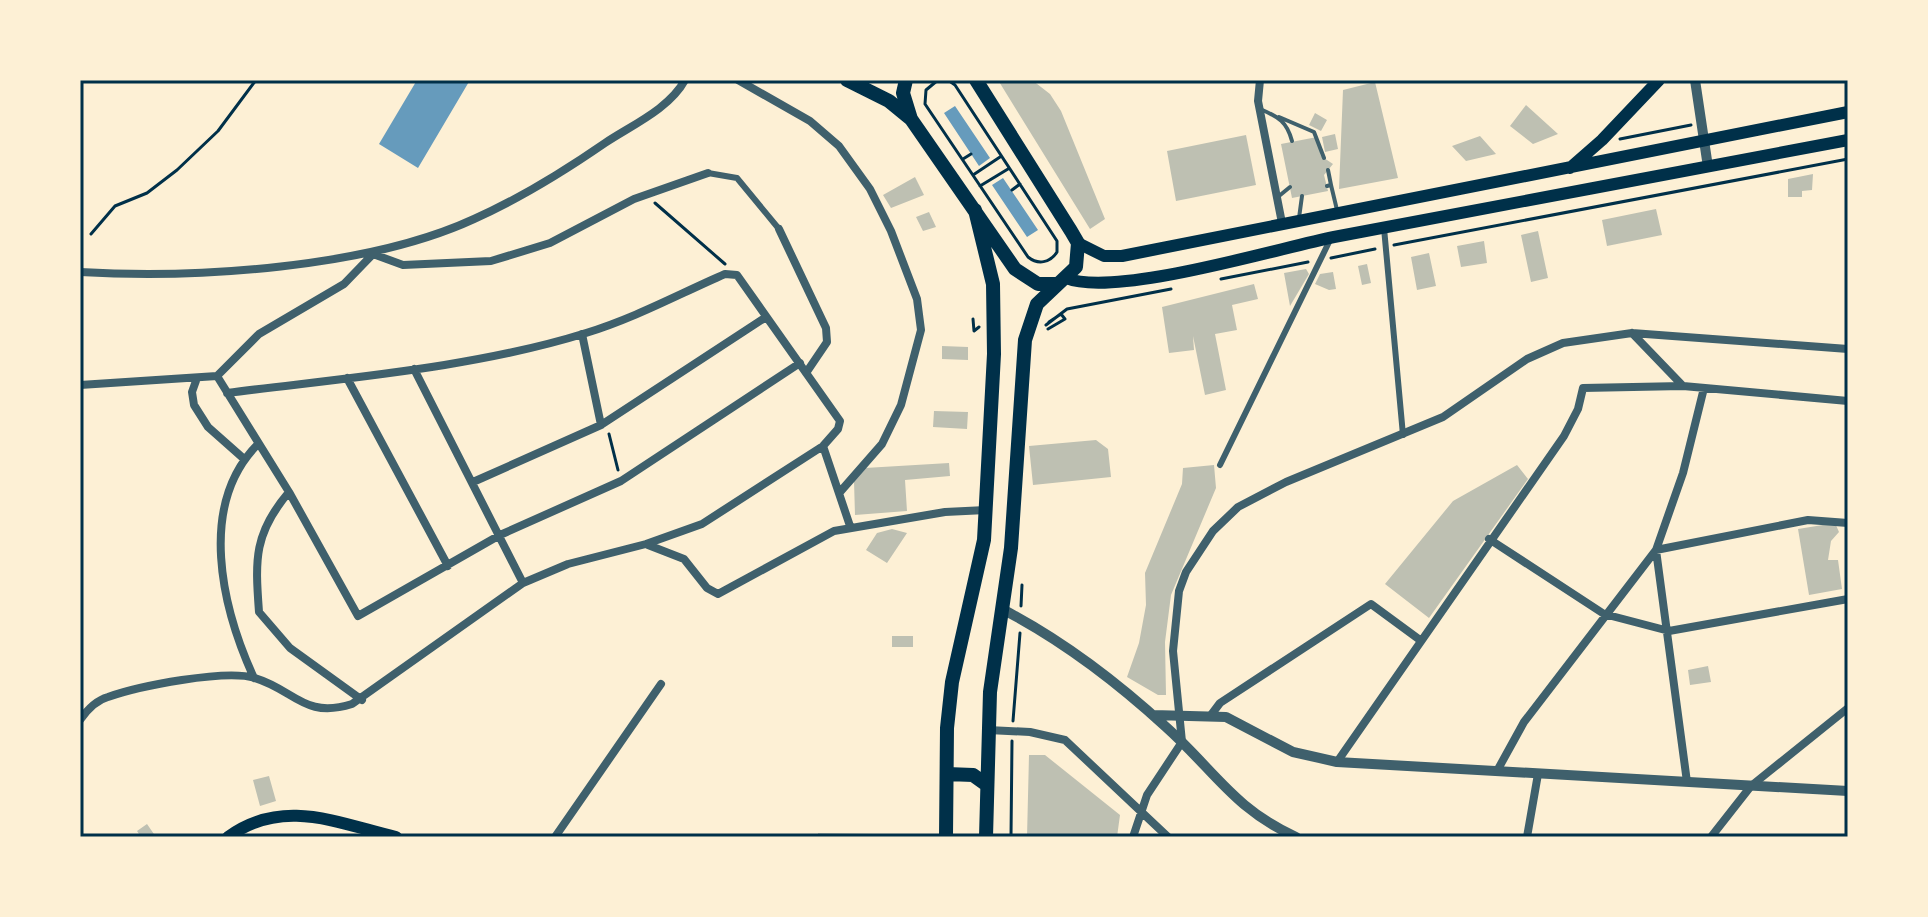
<svg xmlns="http://www.w3.org/2000/svg" width="1928" height="917" font-family="Lato,sans-serif">
	<style>
		.water { fill: #669bbc }
		.building { fill: #bec0b2 }
		.lines { fill: none; stroke-linecap: round; stroke-linejoin: round }
		.path { stroke: #003049; stroke-width: 3 }
		.service { stroke: #3f606c; stroke-width: 4 }
		.pedestrian { stroke: #3f606c; stroke-width: 6 }
		.minor { stroke: #3f606c; stroke-width: 8 }
		.tertiary { stroke: #3f606c; stroke-width: 10 }
		.secondary { stroke: #003049; stroke-width: 12 }
		.primary { stroke: #003049; stroke-width: 14 }
		.neatline { fill: none; stroke: #003049; stroke-width: 3 }
	</style>
	<rect width="100%" height="100%" fill="#fdf0d5"/>
	<!-- water -->
	<path class="water" d="M 417,80 L 470,80 L 418,168 L 379,144 Z
		M 955,106 L 990,158 L 979,166 L 944,113 Z
		M 1003,178 L 1038,230 L 1027,237 L 992,185 Z"/>
	<!-- building -->
	<path class="building" d="M 998,80 L 1032,80 L 1050,94 L 1061,111 L 1105,219 L 1090,229 Z
		M 1375,82 L 1398,178 L 1339,189 L 1343,90 Z
		M 1526,105 L 1558,134 L 1533,144 L 1510,126 Z
		M 1315,113 L 1327,120 L 1321,131 L 1309,125 Z
		M 1335,134 L 1338,149 L 1325,152 L 1322,137 Z
		M 1246,135 L 1256,185 L 1176,201 L 1167,151 Z
		M 1480,136 L 1496,154 L 1466,161 L 1452,146 Z
		M 1317,137 L 1321,156 L 1333,164 L 1324,175 L 1328,191 L 1292,198 L 1281,144 Z
		M 1813,174 L 1812,190 L 1802,191 L 1802,197 L 1788,197 L 1788,179 Z
		M 915,177 L 924,195 L 891,208 L 883,195 Z
		M 1656,209 L 1662,235 L 1607,246 L 1602,220 Z
		M 929,212 L 936,227 L 923,231 L 916,217 Z
		M 1538,231 L 1548,278 L 1531,282 L 1521,235 Z
		M 1484,241 L 1487,263 L 1461,267 L 1457,246 Z
		M 1429,253 L 1436,286 L 1417,290 L 1411,257 Z
		M 1367,264 L 1371,283 L 1362,285 L 1358,266 Z
		M 1306,269 L 1309,274 L 1290,306 L 1284,273 Z
		M 1333,272 L 1336,289 L 1329,290 L 1315,284 L 1320,274 Z
		M 1254,284 L 1258,299 L 1232,305 L 1237,330 L 1215,334 L 1226,390 L 1205,395 L 1193,336 L 1194,350 L 1169,353 L 1162,307 Z
		M 942,346 L 968,347 L 968,360 L 942,359 Z
		M 934,411 L 968,412 L 967,429 L 933,427 Z
		M 1096,440 L 1108,449 L 1111,477 L 1033,485 L 1029,446 Z
		M 949,463 L 950,476 L 905,480 L 907,511 L 855,515 L 854,481 L 865,468 Z
		M 1214,465 L 1216,488 L 1171,595 L 1165,642 L 1166,695 L 1158,695 L 1127,677 L 1139,643 L 1146,605 L 1145,573 L 1182,484 L 1183,468 Z
		M 1517,465 L 1528,479 L 1429,618 L 1385,584 L 1453,501 Z
		M 1835,523 L 1839,532 L 1831,541 L 1828,560 L 1838,560 L 1842,589 L 1809,595 L 1798,529 Z
		M 892,529 L 907,533 L 887,563 L 866,550 L 877,533 Z
		M 892,636 L 913,636 L 913,647 L 892,647 Z
		M 1708,666 L 1711,682 L 1690,685 L 1688,670 Z
		M 1029,755 L 1045,755 L 1120,815 L 1117,837 L 1027,837 Z
		M 269,776 L 276,801 L 260,806 L 253,780 Z
		M 147,824 L 156,837 L 141,837 L 137,831 Z
		M 818,833 L 874,834 L 874,837 L 818,837 Z"/>
	<g class="lines">
		<!-- path -->
		<path class="path" d="M 938,80 L 926,90 L 925,104 L 1028,257 C 1038,265 1050,263 1057,252 L 1057,241 L 955,85 L 948,80
			M 1620,139 L 1691,125
			M 963,159 L 971,154
			M 973,175 L 1000,157
			M 980,186 L 1008,169
			M 1012,190 L 1020,184
			M 655,203 L 725,264
			M 91,234 L 115,206 L 147,193 L 177,170 L 218,131 L 256,80
			M 1394,245 L 1848,159
			M 1331,258 L 1375,249
			M 1221,279 L 1308,262
			M 973,319 L 974,331 L 979,327
			M 1046,325 L 1067,309 L 1171,289
			M 1048,329 L 1065,319 L 1061,314 L 1049,322
			M 609,434 L 618,470
			M 1021,606 L 1022,585
			M 1013,721 L 1020,633
			M 1011,837 L 1012,741"/>
		<!-- service -->
		<path class="service" d="M 1260,109 C 1279,117 1287,122 1292,141
			M 1279,117 L 1314,132 L 1324,158
			M 1328,170 L 1331,185
			M 1327,186 L 1331,185 L 1337,210
			M 1279,196 L 1290,187
			M 1299,218 L 1302,196"/>
		<!-- pedestrian -->
		<path class="pedestrian" d="M 708,173 L 737,178 L 779,229
			M 1384,228 L 1403,435
			M 1220,465 L 1331,238"/>
		<!-- minor -->
		<path class="minor" d="M 738,80 L 810,121 L 839,146 L 870,189 L 891,231 L 917,299 L 921,330 L 901,405 L 882,444 L 840,492
			M 1260,80 L 1258,101 L 1282,223
			M 708,173 L 634,199 L 550,243 L 491,261 L 403,265 L 373,254 L 344,284 L 259,334 L 217,376 L 289,492 L 358,616 L 500,535 L 621,481 L 800,363
			M 779,229 L 826,328 L 827,342 L 806,373
			M 80,272 C 196,279 368,268 474,219 C 521,198 563,172 605,143 C 632,125 669,109 685,80
			M 1632,333 L 1683,386
			M 582,334 L 601,425
			M 414,369 L 523,583
			M 197,378 L 192,392 L 194,405 L 208,427 L 243,458
			M 347,378 L 448,566
			M 80,385 L 217,376
			M 823,446 L 850,526
			M 473,482 L 601,425 L 766,317
			M 289,492 C 254,533 255,559 259,612 L 290,648 L 362,700
			M 1489,539 L 1604,614 L 1669,631 L 1848,599
			M 648,545 L 684,559 L 707,588 L 718,594 L 834,531 L 945,512 L 986,510
			M 254,678 C 222,608 197,505 258,444
			M 1211,715 L 1220,703 L 1371,604 L 1420,640
			M 80,720 C 87,710 97,700 108,697 C 139,686 225,669 255,678 C 295,690 304,719 352,704 L 523,583 L 568,564 L 646,544 L 702,524 L 823,446 L 838,429 L 840,421 L 737,275 L 725,274 C 679,294 635,318 586,333 C 474,368 343,378 227,393
			M 988,730 L 1030,732 L 1065,740 L 1168,837
			M 1337,762 L 1564,436 L 1578,409 L 1583,388 L 1683,386 L 1848,401
			M 1497,771 L 1524,722 L 1656,550 L 1808,520 L 1848,523
			M 1687,782 L 1656,550 L 1683,473 L 1704,388
			M 555,837 L 661,684
			M 1133,837 L 1147,795 L 1182,742 L 1173,651 L 1179,591 L 1186,572 L 1213,531 L 1238,507 L 1286,482 L 1443,417 L 1527,359 L 1563,343 L 1632,333 L 1848,349
			M 1527,837 L 1538,774
			M 1711,837 L 1751,786 L 1848,708"/>
		<!-- tertiary -->
		<path class="tertiary" d="M 1695,80 L 1708,167
			M 1002,609 C 1060,639 1118,683 1166,727 C 1214,770 1234,809 1296,837
			M 1153,715 L 1226,717 L 1293,752 L 1337,762 L 1848,791"/>
		<!-- secondary -->
		<path class="secondary" d="M 1570,168 L 1602,140 L 1659,80
			M 1078,243 L 1104,256 L 1122,256 L 1848,112
			M 1066,278 C 1114,298 1275,249 1334,237 C 1505,204 1677,173 1848,140
			M 228,837 C 283,797 337,823 396,837"/>
		<!-- primary -->
		<path class="primary" d="M 847,80 L 889,101 L 911,119 L 1015,269 L 1038,284 L 1058,284
			M 906,80 L 903,93 L 911,119
			M 976,80 L 1071,231 L 1078,243 L 1076,267 L 1037,304 L 1025,340 L 1011,548 L 990,692 L 986,837
			M 947,774 L 973,775 L 987,785
			M 946,837 L 947,728 L 952,682 L 984,540 L 994,354 L 993,284 L 975,210"/>
	</g>
	<!-- border -->
	<rect width="1928" height="917" fill="none" stroke="#fdf0d5" stroke-width="164"/>
	<rect x="82" y="82" width="1764" height="753" class="neatline"/>
</svg>
